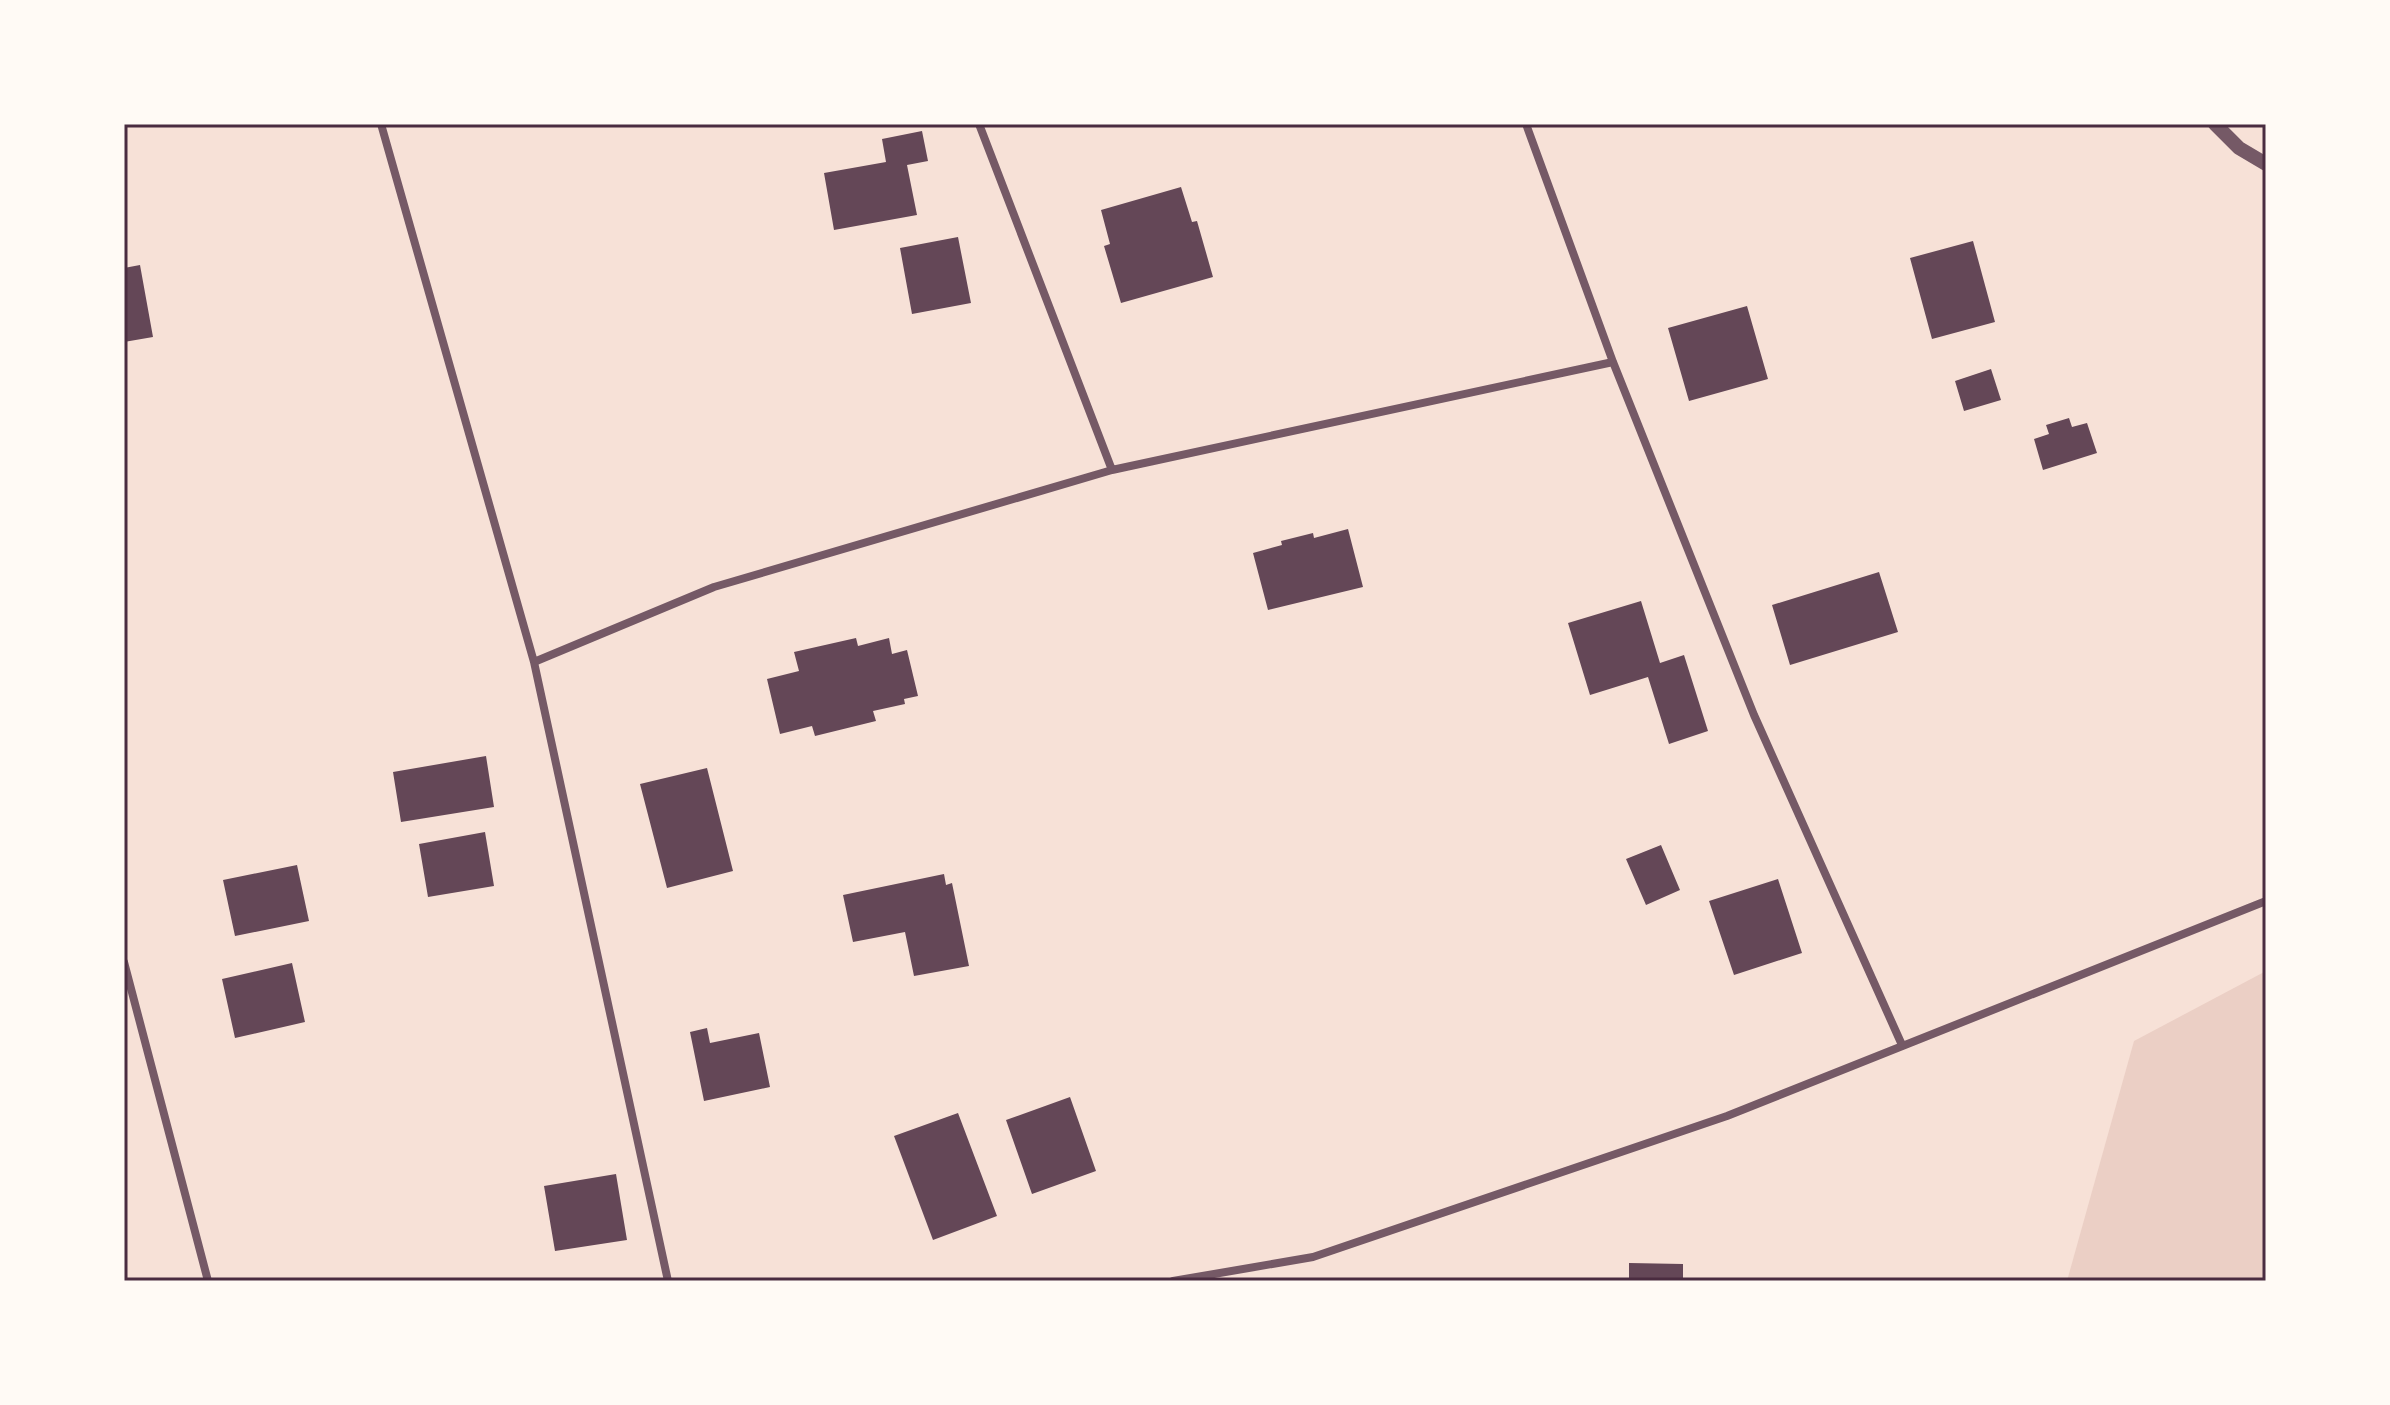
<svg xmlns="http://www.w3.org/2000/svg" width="2390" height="1405" font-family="Inter,sans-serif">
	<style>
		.green { fill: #ebcfc5 }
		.building { fill: #644757 }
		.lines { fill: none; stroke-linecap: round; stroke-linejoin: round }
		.minor { stroke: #755966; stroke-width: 8 }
		.tertiary { stroke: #755966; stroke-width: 14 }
		.neatline { fill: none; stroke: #4a2c40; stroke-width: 3 }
	</style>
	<rect width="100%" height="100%" fill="#f7e1d7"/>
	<!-- green -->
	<path class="green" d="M 2266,971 L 2266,1281 L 2067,1281 L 2134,1041 Z"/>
	<!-- building -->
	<path class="building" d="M 922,131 L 928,161 L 907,165 L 917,215 L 834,230 L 824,173 L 886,162 L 882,139 Z
		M 1181,187 L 1192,222 L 1197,221 L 1213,277 L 1121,303 L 1104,246 L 1110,244 L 1101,210 Z
		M 958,237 L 971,303 L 912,314 L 900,248 Z
		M 1973,241 L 1995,322 L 1932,339 L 1910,258 Z
		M 140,265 L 153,337 L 124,342 L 124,268 Z
		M 1747,306 L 1768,379 L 1689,401 L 1668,328 Z
		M 1991,369 L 2001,400 L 1964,411 L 1955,381 Z
		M 2069,418 L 2072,427 L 2087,423 L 2097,453 L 2043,470 L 2034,439 L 2049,434 L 2046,425 Z
		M 1348,529 L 1363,587 L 1268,610 L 1253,553 L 1282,545 L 1281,541 L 1313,533 L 1314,538 Z
		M 1879,572 L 1898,632 L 1790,665 L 1772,605 Z
		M 1641,601 L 1660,663 L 1684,655 L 1708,731 L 1669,744 L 1648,677 L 1590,695 L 1568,623 Z
		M 856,638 L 858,646 L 889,638 L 892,654 L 907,650 L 918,696 L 904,699 L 905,704 L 873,711 L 876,721 L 815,736 L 812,726 L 780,734 L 767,679 L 799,671 L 794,652 Z
		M 486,756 L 494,807 L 401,822 L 393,772 Z
		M 707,768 L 733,871 L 667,888 L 640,784 Z
		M 485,832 L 494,886 L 428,897 L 419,844 Z
		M 1661,845 L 1680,890 L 1646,905 L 1626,859 Z
		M 297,865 L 309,921 L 235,936 L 223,880 Z
		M 944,874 L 946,885 L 952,883 L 969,966 L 914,976 L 905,932 L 853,942 L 843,895 Z
		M 1778,879 L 1802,953 L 1734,975 L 1709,901 Z
		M 292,963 L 305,1022 L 235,1038 L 222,979 Z
		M 707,1028 L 710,1043 L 759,1033 L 770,1087 L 704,1101 L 690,1032 Z
		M 1070,1097 L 1096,1171 L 1032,1194 L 1006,1120 Z
		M 958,1113 L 997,1216 L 933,1240 L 894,1136 Z
		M 616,1174 L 627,1240 L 555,1251 L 544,1186 Z
		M 1629,1263 L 1683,1264 L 1683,1281 L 1629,1281 Z"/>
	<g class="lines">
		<!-- minor -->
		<path class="minor" d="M 381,124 L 534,662 L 668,1281
			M 979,124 L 1112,470
			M 1526,124 L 1613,362 L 1754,715 L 1902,1045
			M 534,662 L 714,587 L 1112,470 L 1613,362
			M 124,962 L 208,1281
			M 1173,1281 L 1313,1257 L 1727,1116 L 2266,901"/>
		<!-- tertiary -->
		<path class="tertiary" d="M 2215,124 L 2239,148 L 2266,164"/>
	</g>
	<!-- border -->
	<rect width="2390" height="1405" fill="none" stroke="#fffaf5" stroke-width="252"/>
	<rect x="126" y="126" width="2138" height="1153" class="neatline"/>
</svg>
